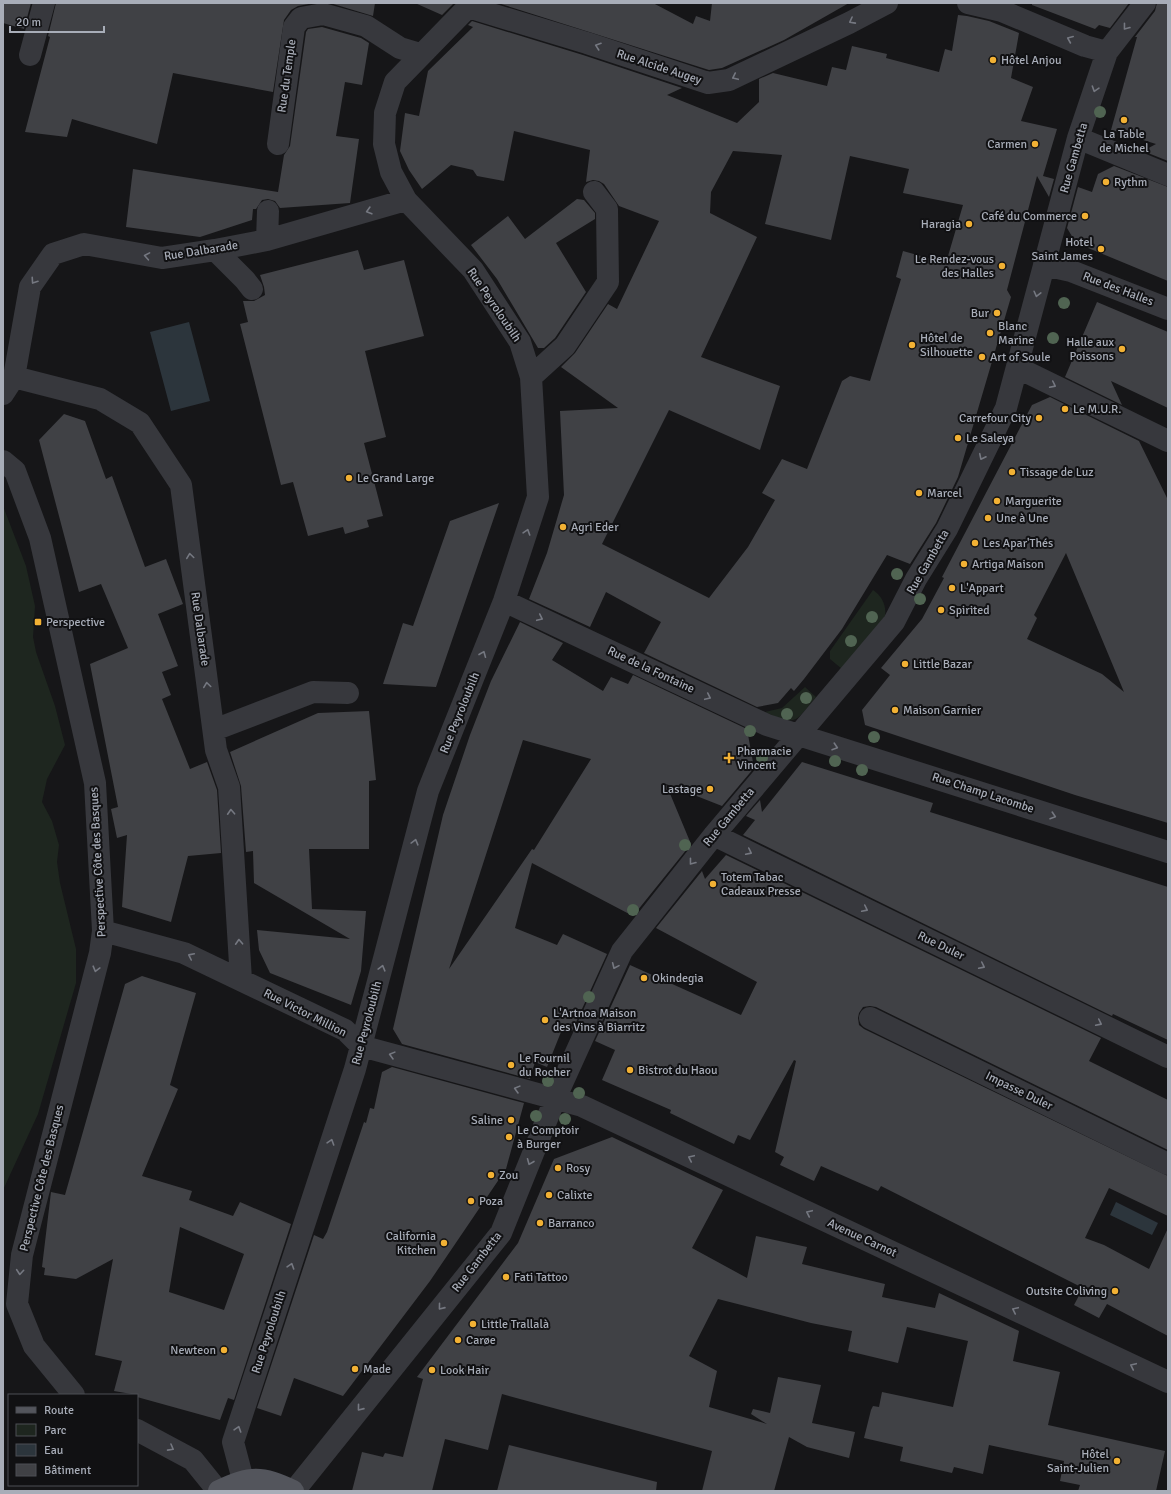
<svg xmlns="http://www.w3.org/2000/svg" width="1171" height="1494" font-family="Signika,sans-serif">
	<style>
		.green { fill: #1e261f }
		.water { fill: #2c353c }
		.building { fill: #404145; fill-rule: evenodd }
		.lines { fill: none; stroke-linecap: round; stroke-linejoin: round }
		.minor { stroke: #37383d; stroke-width: 22 }
		.major { stroke: #53555c; stroke-width: 22 }
		.tree { fill: #506452 }
		.oneway { stroke: #757881 }
		.poi-dot { fill: #f2b134; stroke: #111113; stroke-width: 1.5 }
		.labels { text-anchor: middle; dominant-baseline: central; stroke-width: 4; stroke-linejoin: round; paint-order: stroke }
		.poi-label { font-size: 12px; fill: #a8adb8; stroke: #111113; text-anchor: start }
		.street-label { font-size: 12px; fill: #a8adb8; stroke: #111113 }
	</style>
	<rect width="100%" height="100%" fill="#161618"/>
	<!-- green -->
	<path class="green" d="M 3,506 L 26,566 L 35,606 L 33,637 L 36,652 L 55,706 L 65,745 L 47,779 L 42,802 L 52,821 L 59,845 L 57,862 L 60,883 L 76,949 L 76,983 L 38,1114 L 3,1190 Z
		M 873,590 C 883,596 888,609 884,620 C 881,628 850,660 842,669 L 830,659 L 830,651 Z
		M 805,687 L 816,697 C 795,722 797,727 765,712 L 782,708 Z"/>
	<!-- water -->
	<path class="water" d="M 189,322 L 210,401 L 171,411 L 150,332 Z
		M 1116,1202 L 1158,1223 L 1152,1235 L 1110,1215 Z"/>
	<!-- building -->
	<path class="building" d="M 3,3 L 31,3 L 24,29 L 3,23 Z
		M 56,3 L 314,3 L 298,6 L 291,10 L 284,20 L 273,92 L 173,73 L 157,144 L 72,119 L 67,137 L 25,132 L 50,37 L 48,36 Z
		M 330,3 L 375,3 L 373,16 Z
		M 415,3 L 454,3 L 442,15 Z
		M 498,3 L 653,3 L 693,24 L 696,16 L 710,21 L 712,3 L 849,3 L 784,40 L 722,68 L 709,70 Z
		M 1032,3 L 1129,3 L 1110,28 L 1099,25 L 1095,29 L 1032,5 Z
		M 1157,3 L 1168,3 L 1168,161 L 1143,151 L 1156,144 L 1111,130 L 1137,37 L 1135,37 L 1155,11 Z
		M 958,15 L 967,16 L 989,21 L 1019,33 L 1011,78 L 1033,87 L 1021,121 L 1057,129 L 1043,176 L 1054,179 L 1049,197 L 1037,176 L 1007,290 L 1011,297 L 958,477 L 936,523 L 910,564 L 887,555 L 842,629 L 804,679 L 794,691 L 791,688 L 778,703 L 757,707 L 644,653 L 661,622 L 606,592 L 590,627 L 529,599 L 547,553 L 564,495 L 560,411 L 618,408 L 561,367 L 575,353 L 608,304 L 617,309 L 659,221 L 619,206 L 604,184 L 599,181 L 593,180 L 586,182 L 590,150 L 514,131 L 504,181 L 477,176 L 473,170 L 451,165 L 422,189 L 409,170 L 400,151 L 405,113 L 419,116 L 428,71 L 473,27 L 468,25 L 472,21 L 583,55 L 682,88 L 667,95 L 737,123 L 759,102 L 759,79 L 773,73 L 827,86 L 832,67 L 846,70 L 852,46 L 887,54 L 886,58 L 939,72 L 945,49 L 952,51 ZM 733,151 L 782,155 L 765,224 L 831,240 L 850,156 L 909,169 L 903,193 L 963,205 L 946,263 L 903,251 L 896,277 L 901,279 L 870,381 L 850,376 L 842,381 L 807,469 L 782,459 L 762,493 L 775,500 L 748,547 L 709,598 L 602,544 L 669,410 L 760,450 L 780,386 L 701,357 L 757,237 L 710,213 L 711,192 Z
		M 322,27 L 361,38 L 369,43 L 362,85 L 345,82 L 336,136 L 359,139 L 350,203 L 280,208 L 275,201 L 268,199 L 262,200 L 256,209 L 253,209 L 252,220 L 200,237 L 126,227 L 133,169 L 278,192 L 284,155 L 290,146 L 306,32 L 308,29 Z
		M 1114,166 L 1168,187 L 1168,281 L 1076,243 L 1067,228 L 1078,187 L 1092,192 L 1098,174 Z
		M 577,199 L 584,200 L 595,213 L 595,219 L 556,243 L 586,292 L 555,338 L 544,348 L 538,348 L 497,279 L 471,245 L 508,216 L 525,239 Z
		M 358,250 L 364,270 L 404,260 L 424,336 L 365,351 L 386,437 L 364,443 L 383,516 L 367,520 L 369,527 L 345,534 L 343,527 L 308,536 L 293,482 L 281,485 L 240,324 L 248,322 L 243,301 L 254,301 L 265,295 L 264,287 L 260,275 Z
		M 1097,302 L 1168,332 L 1168,408 L 1111,381 L 1122,405 L 1065,377 Z
		M 1050,397 L 1139,441 L 1168,500 L 1168,823 L 1075,795 L 865,725 L 862,710 L 890,675 L 881,668 L 922,619 L 944,578 L 942,577 L 1032,405 ZM 1066,553 L 1124,692 L 1102,674 L 1027,639 L 1037,618 L 1034,615 Z
		M 64,414 L 85,421 L 106,479 L 112,476 L 145,567 L 166,559 L 183,604 L 158,614 L 178,666 L 162,672 L 171,695 L 162,699 L 190,769 L 207,762 L 217,790 L 221,853 L 188,856 L 171,922 L 122,907 L 127,835 L 117,838 L 111,809 L 118,807 L 90,664 L 128,648 L 101,584 L 79,592 L 39,440 Z
		M 499,503 L 436,687 L 383,684 L 403,623 L 413,626 L 450,521 Z
		M 520,622 L 563,643 L 552,660 L 603,691 L 611,677 L 628,684 L 633,675 L 747,729 L 754,768 L 722,806 L 666,784 L 691,844 L 633,916 L 532,863 L 515,928 L 557,945 L 563,934 L 607,954 L 572,1031 L 563,1027 L 547,1067 L 535,1062 L 530,1079 L 402,1044 L 393,1029 L 443,815 L 470,735 L 491,681 ZM 523,740 L 591,759 L 534,850 L 532,849 L 449,969 Z
		M 369,711 L 376,780 L 369,781 L 369,849 L 309,849 L 312,909 L 366,911 L 361,971 L 351,1005 L 270,973 L 259,950 L 257,930 L 350,939 L 254,883 L 253,851 L 246,852 L 241,786 L 230,752 L 318,713 Z
		M 802,762 L 933,803 L 930,812 L 1168,887 L 1168,1040 L 1113,1014 L 1112,1016 L 743,835 L 755,820 L 746,816 L 760,800 L 762,812 Z
		M 726,855 L 1101,1038 L 1089,1061 L 1168,1100 L 1168,1150 L 876,1007 L 870,1006 L 863,1007 L 859,1013 L 858,1018 L 859,1025 L 864,1029 L 1168,1176 L 1168,1216 L 1109,1188 L 1085,1238 L 1104,1245 L 1149,1269 L 1168,1228 L 1168,1336 L 1107,1304 L 1099,1318 L 1074,1305 L 1083,1288 L 881,1186 L 878,1191 L 821,1166 L 814,1181 L 780,1165 L 784,1157 L 775,1152 L 796,1061 L 794,1060 L 750,1140 L 738,1135 L 734,1144 L 670,1113 L 671,1110 L 602,1080 L 615,1050 L 595,1041 L 630,965 L 741,1015 L 757,982 L 656,928 L 702,871 L 705,879 Z
		M 142,976 L 196,993 L 170,1085 L 178,1089 L 142,1176 L 192,1191 L 189,1200 L 233,1216 L 240,1202 L 291,1224 L 234,1400 L 228,1398 L 220,1420 L 137,1397 L 137,1395 L 114,1391 L 122,1361 L 95,1355 L 113,1259 L 76,1279 L 44,1275 L 45,1268 L 42,1267 L 51,1192 L 65,1195 L 125,984 ZM 180,1227 L 244,1254 L 224,1310 L 169,1292 Z
		M 392,1067 L 524,1103 L 506,1169 L 430,1281 L 343,1396 L 294,1378 L 281,1416 L 257,1408 L 314,1235 L 323,1239 L 327,1232 L 364,1122 L 366,1123 L 370,1108 L 374,1109 L 382,1072 Z
		M 612,1137 L 723,1190 L 692,1248 L 747,1278 L 756,1236 L 807,1247 L 802,1264 L 885,1284 L 882,1297 L 935,1308 L 939,1293 L 1019,1331 L 1013,1361 L 1060,1372 L 1048,1425 L 1165,1451 L 1156,1491 L 1078,1491 L 1080,1485 L 1060,1481 L 1064,1461 L 989,1445 L 983,1474 L 954,1467 L 952,1473 L 900,1461 L 903,1447 L 864,1438 L 871,1410 L 873,1406 L 879,1407 L 882,1392 L 953,1407 L 968,1341 L 907,1327 L 898,1363 L 848,1351 L 852,1331 L 811,1323 L 718,1299 L 689,1356 L 717,1371 L 709,1407 L 767,1424 L 751,1414 L 753,1409 L 770,1413 L 778,1377 L 821,1385 L 812,1423 L 855,1432 L 849,1458 L 807,1447 L 789,1437 L 774,1491 L 702,1491 L 712,1451 L 502,1394 L 488,1450 L 445,1439 L 432,1491 L 352,1491 L 362,1452 L 383,1457 L 385,1453 L 403,1457 L 423,1379 L 417,1377 L 518,1243 L 554,1159 Z
		M 509,1445 L 657,1482 L 656,1491 L 497,1491 Z"/>
	<g class="lines">
		<!-- minor -->
		<path class="minor" d="M 968,3 L 1002,11 L 1085,46 L 1107,52
			M 468,7 L 587,43 L 708,83 L 729,80 L 849,23 L 887,3
			M 30,55 L 44,3
			M 1078,138 L 1168,175
			M 278,144 L 294,27 L 301,18 L 323,14 L 366,26 L 400,48 L 420,54
			M 267,240 L 268,211
			M 215,250 L 245,280 L 252,289
			M 1044,265 L 1071,271 L 1168,309
			M 1018,368 L 1168,441
			M 14,377 L 100,399 L 140,423 L 181,485 L 216,750 L 229,787 L 241,980
			M 531,377 L 565,346 L 608,282 L 607,209 L 594,192
			M 3,394 L 14,377 L 30,287 L 53,254 L 84,244 L 162,258 L 215,250 L 267,240 L 406,200
			M 3,461 L 15,471 L 40,538 L 95,783 L 103,931 L 100,953 L 22,1255 L 17,1304 L 34,1346 L 74,1395
			M 504,601 L 767,725 L 1168,852
			M 214,730 L 313,692 L 348,693
			M 714,835 L 1168,1057
			M 103,931 L 184,953 L 345,1030 L 361,1046 L 582,1106 L 1168,1382
			M 870,1018 L 1168,1164
			M 137,1430 L 193,1460 L 218,1491
			M 243,1480 L 233,1442 L 355,1069 L 428,791 L 504,601 L 538,497 L 531,377 L 520,342 L 473,270 L 406,200 L 391,172 L 384,144 L 385,113 L 395,82 L 468,7 L 469,3
			M 294,1491 L 501,1233 L 555,1099 L 622,951 L 714,835 L 894,622 L 916,579 L 947,529 L 1006,408 L 1078,138 L 1107,52 L 1145,3"/>
		<!-- major -->
		<path class="major" d="M 219,1491 C 252,1476 260,1476 293,1491"/>
	</g>
	<!-- trees -->
	<g class="tree">
		<circle cx="1100" cy="112" r="6"/>
		<circle cx="1064" cy="303" r="6"/>
		<circle cx="1053" cy="338" r="6"/>
		<circle cx="897" cy="574" r="6"/>
		<circle cx="920" cy="599" r="6"/>
		<circle cx="872" cy="617" r="6"/>
		<circle cx="851" cy="641" r="6"/>
		<circle cx="806" cy="698" r="6"/>
		<circle cx="787" cy="714" r="6"/>
		<circle cx="750" cy="731" r="6"/>
		<circle cx="874" cy="737" r="6"/>
		<circle cx="762" cy="758" r="6"/>
		<circle cx="835" cy="761" r="6"/>
		<circle cx="862" cy="770" r="6"/>
		<circle cx="685" cy="845" r="6"/>
		<circle cx="633" cy="910" r="6"/>
		<circle cx="589" cy="997" r="6"/>
		<circle cx="548" cy="1081" r="6"/>
		<circle cx="579" cy="1093" r="6"/>
		<circle cx="536" cy="1116" r="6"/>
		<circle cx="565" cy="1119" r="6"/>
	</g>
	<!-- one-way arrows -->
	<defs><path id="oneway-chevron" d="M-2-3.5L2.5 0L-2 3.5" fill="none" stroke-width="1.6" stroke-linecap="round" stroke-linejoin="round"/></defs>
	<g class="oneway">
		<use href="#oneway-chevron" transform="translate(852 21) rotate(152)"/>
		<use href="#oneway-chevron" transform="translate(1126 27) rotate(128)"/>
		<use href="#oneway-chevron" transform="translate(1070 39) rotate(-157)"/>
		<use href="#oneway-chevron" transform="translate(598 46) rotate(-161)"/>
		<use href="#oneway-chevron" transform="translate(735 77) rotate(155)"/>
		<use href="#oneway-chevron" transform="translate(1095 89) rotate(108)"/>
		<use href="#oneway-chevron" transform="translate(369 211) rotate(164)"/>
		<use href="#oneway-chevron" transform="translate(147 256) rotate(-170)"/>
		<use href="#oneway-chevron" transform="translate(34 281) rotate(124)"/>
		<use href="#oneway-chevron" transform="translate(1037 294) rotate(104)"/>
		<use href="#oneway-chevron" transform="translate(1053 385) rotate(26)"/>
		<use href="#oneway-chevron" transform="translate(982 457) rotate(116)"/>
		<use href="#oneway-chevron" transform="translate(527 532) rotate(-72)"/>
		<use href="#oneway-chevron" transform="translate(190 556) rotate(-98)"/>
		<use href="#oneway-chevron" transform="translate(540 618) rotate(25)"/>
		<use href="#oneway-chevron" transform="translate(483 654) rotate(-68)"/>
		<use href="#oneway-chevron" transform="translate(207 685) rotate(-98)"/>
		<use href="#oneway-chevron" transform="translate(708 697) rotate(25)"/>
		<use href="#oneway-chevron" transform="translate(835 747) rotate(18)"/>
		<use href="#oneway-chevron" transform="translate(231 812) rotate(-93)"/>
		<use href="#oneway-chevron" transform="translate(1053 816) rotate(18)"/>
		<use href="#oneway-chevron" transform="translate(415 842) rotate(-75)"/>
		<use href="#oneway-chevron" transform="translate(749 852) rotate(26)"/>
		<use href="#oneway-chevron" transform="translate(692 862) rotate(128)"/>
		<use href="#oneway-chevron" transform="translate(865 909) rotate(26)"/>
		<use href="#oneway-chevron" transform="translate(239 942) rotate(-93)"/>
		<use href="#oneway-chevron" transform="translate(191 956) rotate(-154)"/>
		<use href="#oneway-chevron" transform="translate(615 966) rotate(114)"/>
		<use href="#oneway-chevron" transform="translate(982 966) rotate(26)"/>
		<use href="#oneway-chevron" transform="translate(382 968) rotate(-75)"/>
		<use href="#oneway-chevron" transform="translate(96 969) rotate(105)"/>
		<use href="#oneway-chevron" transform="translate(1099 1023) rotate(26)"/>
		<use href="#oneway-chevron" transform="translate(392 1055) rotate(-165)"/>
		<use href="#oneway-chevron" transform="translate(517 1089) rotate(-165)"/>
		<use href="#oneway-chevron" transform="translate(331 1142) rotate(-72)"/>
		<use href="#oneway-chevron" transform="translate(691 1158) rotate(-155)"/>
		<use href="#oneway-chevron" transform="translate(530 1162) rotate(112)"/>
		<use href="#oneway-chevron" transform="translate(809 1213) rotate(-155)"/>
		<use href="#oneway-chevron" transform="translate(291 1266) rotate(-72)"/>
		<use href="#oneway-chevron" transform="translate(20 1272) rotate(95)"/>
		<use href="#oneway-chevron" transform="translate(441 1307) rotate(129)"/>
		<use href="#oneway-chevron" transform="translate(1015 1310) rotate(-155)"/>
		<use href="#oneway-chevron" transform="translate(1133 1366) rotate(-155)"/>
		<use href="#oneway-chevron" transform="translate(360 1408) rotate(129)"/>
		<use href="#oneway-chevron" transform="translate(238 1429) rotate(-72)"/>
		<use href="#oneway-chevron" transform="translate(171 1448) rotate(29)"/>
	</g>
	<!-- markers -->
	<g class="poi-dot">
		<circle cx="993" cy="60" r="4"/>
		<circle cx="1124" cy="120" r="4"/>
		<circle cx="1035" cy="144" r="4"/>
		<circle cx="1106" cy="182" r="4"/>
		<circle cx="1085" cy="216" r="4"/>
		<circle cx="969" cy="224" r="4"/>
		<circle cx="1101" cy="249" r="4"/>
		<circle cx="1002" cy="266" r="4"/>
		<circle cx="997" cy="313" r="4"/>
		<circle cx="990" cy="333" r="4"/>
		<circle cx="912" cy="345" r="4"/>
		<circle cx="1122" cy="349" r="4"/>
		<circle cx="982" cy="357" r="4"/>
		<circle cx="1065" cy="409" r="4"/>
		<circle cx="1039" cy="418" r="4"/>
		<circle cx="958" cy="438" r="4"/>
		<circle cx="1012" cy="472" r="4"/>
		<circle cx="349" cy="478" r="4"/>
		<circle cx="919" cy="493" r="4"/>
		<circle cx="997" cy="501" r="4"/>
		<circle cx="988" cy="518" r="4"/>
		<circle cx="563" cy="527" r="4"/>
		<circle cx="975" cy="543" r="4"/>
		<circle cx="964" cy="564" r="4"/>
		<circle cx="952" cy="588" r="4"/>
		<circle cx="941" cy="610" r="4"/>
		<rect x="34" y="618" width="8" height="8" rx="2"/>
		<circle cx="905" cy="664" r="4"/>
		<circle cx="895" cy="710" r="4"/>
		<path d="M727 752h4v4h4v4h-4v4h-4v-4h-4v-4h4z"/>
		<circle cx="710" cy="789" r="4"/>
		<circle cx="713" cy="884" r="4"/>
		<circle cx="644" cy="978" r="4"/>
		<circle cx="545" cy="1020" r="4"/>
		<circle cx="511" cy="1065" r="4"/>
		<circle cx="630" cy="1070" r="4"/>
		<circle cx="511" cy="1120" r="4"/>
		<circle cx="509" cy="1137" r="4"/>
		<circle cx="558" cy="1168" r="4"/>
		<circle cx="491" cy="1175" r="4"/>
		<circle cx="549" cy="1195" r="4"/>
		<circle cx="471" cy="1201" r="4"/>
		<circle cx="540" cy="1223" r="4"/>
		<circle cx="444" cy="1243" r="4"/>
		<circle cx="506" cy="1277" r="4"/>
		<circle cx="1115" cy="1291" r="4"/>
		<circle cx="473" cy="1324" r="4"/>
		<circle cx="458" cy="1340" r="4"/>
		<circle cx="224" cy="1350" r="4"/>
		<circle cx="355" cy="1369" r="4"/>
		<circle cx="432" cy="1370" r="4"/>
		<circle cx="1117" cy="1461" r="4"/>
	</g>
	<g class="labels">
		<!-- poi labels -->
		<g class="poi-label">
			<text x="1001" y="60">Hôtel Anjou</text>
			<text x="1124" y="134" text-anchor="middle">La Table<tspan x="1124" dy="14">de Michel</tspan></text>
			<text x="1027" y="144" text-anchor="end">Carmen</text>
			<text x="1114" y="182">Rythm</text>
			<text x="1077" y="216" text-anchor="end">Café du Commerce</text>
			<text x="961" y="224" text-anchor="end">Haragia</text>
			<text x="1093" y="242" text-anchor="end">Hotel<tspan x="1093" dy="14">Saint James</tspan></text>
			<text x="994" y="259" text-anchor="end">Le Rendez-vous<tspan x="994" dy="14">des Halles</tspan></text>
			<text x="989" y="313" text-anchor="end">Bur</text>
			<text x="998" y="326">Blanc<tspan x="998" dy="14">Marine</tspan></text>
			<text x="920" y="338">Hôtel de<tspan x="920" dy="14">Silhouette</tspan></text>
			<text x="1114" y="342" text-anchor="end">Halle aux<tspan x="1114" dy="14">Poissons</tspan></text>
			<text x="990" y="357">Art of Soule</text>
			<text x="1073" y="409">Le M.U.R.</text>
			<text x="1031" y="418" text-anchor="end">Carrefour City</text>
			<text x="966" y="438">Le Saleya</text>
			<text x="1020" y="472">Tissage de Luz</text>
			<text x="357" y="478">Le Grand Large</text>
			<text x="927" y="493">Marcel</text>
			<text x="1005" y="501">Marguerite</text>
			<text x="996" y="518">Une à Une</text>
			<text x="571" y="527">Agri Eder</text>
			<text x="983" y="543">Les Apar'Thés</text>
			<text x="972" y="564">Artiga Maison</text>
			<text x="960" y="588">L'Appart</text>
			<text x="949" y="610">Spirited</text>
			<text x="46" y="622">Perspective</text>
			<text x="913" y="664">Little Bazar</text>
			<text x="903" y="710">Maison Garnier</text>
			<text x="737" y="751">Pharmacie<tspan x="737" dy="14">Vincent</tspan></text>
			<text x="702" y="789" text-anchor="end">Lastage</text>
			<text x="721" y="877">Totem Tabac<tspan x="721" dy="14">Cadeaux Presse</tspan></text>
			<text x="652" y="978">Okindegia</text>
			<text x="553" y="1013">L'Artnoa Maison<tspan x="553" dy="14">des Vins à Biarritz</tspan></text>
			<text x="519" y="1058">Le Fournil<tspan x="519" dy="14">du Rocher</tspan></text>
			<text x="638" y="1070">Bistrot du Haou</text>
			<text x="503" y="1120" text-anchor="end">Saline</text>
			<text x="517" y="1130">Le Comptoir<tspan x="517" dy="14">à Burger</tspan></text>
			<text x="566" y="1168">Rosy</text>
			<text x="499" y="1175">Zou</text>
			<text x="557" y="1195">Calixte</text>
			<text x="479" y="1201">Poza</text>
			<text x="548" y="1223">Barranco</text>
			<text x="436" y="1236" text-anchor="end">California<tspan x="436" dy="14">Kitchen</tspan></text>
			<text x="514" y="1277">Fati Tattoo</text>
			<text x="1107" y="1291" text-anchor="end">Outsite Coliving</text>
			<text x="481" y="1324">Little Trallalà</text>
			<text x="466" y="1340">Carøe</text>
			<text x="216" y="1350" text-anchor="end">Newteon</text>
			<text x="363" y="1369">Made</text>
			<text x="440" y="1370">Look Hair</text>
			<text x="1109" y="1454" text-anchor="end">Hôtel<tspan x="1109" dy="14">Saint-Julien</tspan></text>
		</g>
		<!-- street labels -->
		<g class="street-label">
			<text transform="translate(659 67) rotate(18)">Rue Alcide Augey</text>
			<text transform="translate(287 76) rotate(-82)">Rue du Temple</text>
			<text transform="translate(1074 158) rotate(-74)">Rue Gambetta</text>
			<text transform="translate(201 251) rotate(-9)">Rue Dalbarade</text>
			<text transform="translate(1118 289) rotate(21)">Rue des Halles</text>
			<text transform="translate(494 305) rotate(56)">Rue Peyroloubilh</text>
			<text transform="translate(928 562) rotate(-60)">Rue Gambetta</text>
			<text transform="translate(200 629) rotate(82)">Rue Dalbarade</text>
			<text transform="translate(651 670) rotate(25)">Rue de la Fontaine</text>
			<text transform="translate(460 713) rotate(-68)">Rue Peyroloubilh</text>
			<text transform="translate(983 793) rotate(18)">Rue Champ Lacombe</text>
			<text transform="translate(729 817) rotate(-50)">Rue Gambetta</text>
			<text transform="translate(98 862) rotate(-93)">Perspective Côte des Basques</text>
			<text transform="translate(941 946) rotate(26)">Rue Duler</text>
			<text transform="translate(305 1013) rotate(27)">Rue Victor Million</text>
			<text transform="translate(367 1023) rotate(-75)">Rue Peyroloubilh</text>
			<text transform="translate(1019 1091) rotate(26)">Impasse Duler</text>
			<text transform="translate(42 1178) rotate(-76)">Perspective Côte des Basques</text>
			<text transform="translate(862 1238) rotate(25)">Avenue Carnot</text>
			<text transform="translate(477 1262) rotate(-52)">Rue Gambetta</text>
			<text transform="translate(269 1332) rotate(-72)">Rue Peyroloubilh</text>
		</g>
	</g>
	<!-- border -->
	<rect width="1171" height="1494" fill="none" stroke="#a8adb8" stroke-width="8"/>
	<!-- legend -->
	<rect x="8" y="1394" width="130" height="92" fill="#111113" stroke="#4d4f55"/>
	<rect x="16" y="1407" width="20" height="6" fill="#53555c" stroke="#4d4f55"/>
	<text x="44" y="1414" font-size="12" fill="#a8adb8">Route</text>
	<rect x="16" y="1424" width="20" height="12" fill="#1e261f" stroke="#4d4f55"/>
	<text x="44" y="1434" font-size="12" fill="#a8adb8">Parc</text>
	<rect x="16" y="1444" width="20" height="12" fill="#2c353c" stroke="#4d4f55"/>
	<text x="44" y="1454" font-size="12" fill="#a8adb8">Eau</text>
	<rect x="16" y="1464" width="20" height="12" fill="#404145" stroke="#4d4f55"/>
	<text x="44" y="1474" font-size="12" fill="#a8adb8">Bâtiment</text>
	<!-- scale -->
	<path d="M10 26v6h94v-6" fill="none" stroke="#a8adb8" stroke-width="2"/>
	<text x="16" y="26" font-size="12" fill="#a8adb8" stroke="#111113" stroke-width="3" paint-order="stroke">20 m</text>
</svg>
